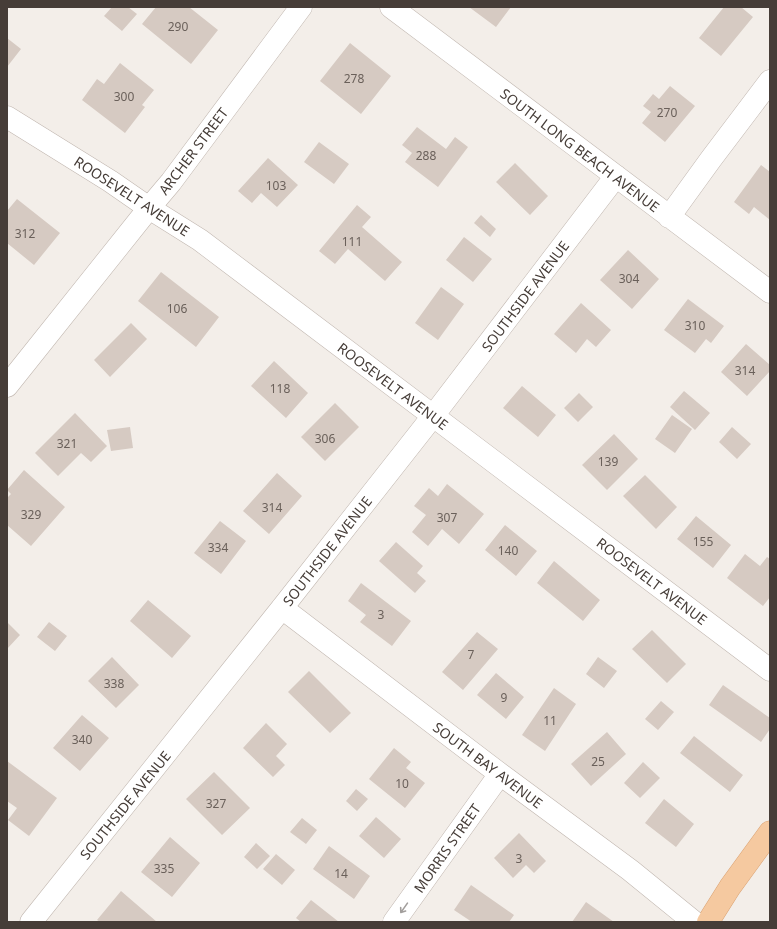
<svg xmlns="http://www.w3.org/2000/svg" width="777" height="929" font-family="'Noto Sans',sans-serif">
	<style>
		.building { fill: #d6cac2 }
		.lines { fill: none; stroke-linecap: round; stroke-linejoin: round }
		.minor-casing { stroke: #c0b6af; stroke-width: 23 }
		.major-casing { stroke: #d9a171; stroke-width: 23 }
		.minor { stroke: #fff; stroke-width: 22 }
		.major { stroke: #f5c9a0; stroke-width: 22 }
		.oneway { stroke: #a29e9c }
		.labels { text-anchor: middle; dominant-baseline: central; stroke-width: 4; stroke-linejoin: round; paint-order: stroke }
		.number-label { font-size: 12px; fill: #6a605a }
		.street-label { font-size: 14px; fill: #463d38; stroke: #fff }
	</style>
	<rect width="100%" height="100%" fill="#f3eee9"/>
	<!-- building -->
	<path class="building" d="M 112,7 L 128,7 L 137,14 L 122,31 L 104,16 Z
		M 156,7 L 189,7 L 218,30 L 191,64 L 142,24 Z
		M 469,7 L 511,7 L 496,27 Z
		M 724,7 L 741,7 L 753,17 L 721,56 L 699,38 Z
		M 7,38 L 21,49 L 7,67 Z
		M 350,43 L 391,76 L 361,114 L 320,81 Z
		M 120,63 L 154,90 L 142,105 L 145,107 L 125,133 L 82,100 L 97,79 L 104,84 Z
		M 670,86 L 695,106 L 665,142 L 642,123 L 651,112 L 643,106 L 653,94 L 659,99 Z
		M 417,127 L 446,149 L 455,137 L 468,147 L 438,187 L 405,162 L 412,153 L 402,145 Z
		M 319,142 L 349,164 L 334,184 L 304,162 Z
		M 268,158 L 298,185 L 277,207 L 261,193 L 252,203 L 238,191 Z
		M 515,163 L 548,196 L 530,215 L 496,182 Z
		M 761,165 L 770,172 L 770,220 L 754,207 L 749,214 L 734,202 Z
		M 17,199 L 60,233 L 34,265 L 7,243 L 7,211 Z
		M 357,205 L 371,217 L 362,227 L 402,262 L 385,281 L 348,249 L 335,264 L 319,251 Z
		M 481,215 L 496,229 L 490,237 L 474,223 Z
		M 464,237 L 492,259 L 473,282 L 446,260 Z
		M 628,250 L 659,279 L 632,309 L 600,280 Z
		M 161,272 L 219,317 L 196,347 L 138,301 Z
		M 441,287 L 464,304 L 438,340 L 415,323 Z
		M 688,299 L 724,326 L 711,343 L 706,339 L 695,353 L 664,330 Z
		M 581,303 L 611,330 L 596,347 L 587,339 L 576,353 L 554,334 Z
		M 131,323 L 147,339 L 110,377 L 94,360 Z
		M 746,344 L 770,365 L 770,371 L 747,396 L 721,372 Z
		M 274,361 L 308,393 L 286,418 L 251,386 Z
		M 522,386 L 556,415 L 538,437 L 503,408 Z
		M 684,391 L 710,413 L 695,430 L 670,407 Z
		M 579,393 L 593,407 L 578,422 L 564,408 Z
		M 335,403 L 359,427 L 325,461 L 301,437 Z
		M 75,413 L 107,446 L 91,462 L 81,453 L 58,476 L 35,453 Z
		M 672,415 L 692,429 L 675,453 L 655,439 Z
		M 130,427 L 133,448 L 111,451 L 107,430 Z
		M 732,427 L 751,444 L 737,459 L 719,442 Z
		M 614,434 L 638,459 L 607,490 L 582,465 Z
		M 24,470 L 65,507 L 31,546 L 7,525 L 7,498 L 11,494 L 7,490 Z
		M 277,473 L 302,496 L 269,534 L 243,511 Z
		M 645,475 L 677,507 L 656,529 L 623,496 Z
		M 447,484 L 484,514 L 459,544 L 442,529 L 428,546 L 412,532 L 426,515 L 414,506 L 429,488 L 438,496 Z
		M 696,516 L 731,545 L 713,568 L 677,539 Z
		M 220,521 L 246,541 L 221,574 L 194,553 Z
		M 505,525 L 537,551 L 516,576 L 485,550 Z
		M 396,542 L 423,566 L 417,573 L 426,581 L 415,593 L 379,561 Z
		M 745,554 L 760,566 L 767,557 L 770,559 L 770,597 L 763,606 L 727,578 Z
		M 554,561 L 600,600 L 583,621 L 537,583 Z
		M 361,583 L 411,621 L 392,646 L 360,622 L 366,615 L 348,601 Z
		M 148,600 L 191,636 L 172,658 L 130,621 Z
		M 7,622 L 20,635 L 7,649 Z
		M 49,622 L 67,636 L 55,651 L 37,637 Z
		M 652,630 L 686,664 L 667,683 L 632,649 Z
		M 477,632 L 498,649 L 463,690 L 442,672 Z
		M 112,657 L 139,685 L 116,708 L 88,681 Z
		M 598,657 L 617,671 L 604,688 L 586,674 Z
		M 309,671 L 351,713 L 330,733 L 288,692 Z
		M 496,673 L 524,697 L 506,719 L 477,695 Z
		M 723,685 L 770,718 L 770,729 L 761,742 L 709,705 Z
		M 554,688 L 576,704 L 545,751 L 522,735 Z
		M 661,701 L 674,712 L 658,730 L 645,719 Z
		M 82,715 L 109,738 L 80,771 L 53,748 Z
		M 266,723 L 287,744 L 276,756 L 285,765 L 273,777 L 243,748 Z
		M 607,732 L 626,754 L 591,786 L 571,764 Z
		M 694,736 L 743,775 L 730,792 L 680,753 Z
		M 394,748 L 411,762 L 406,768 L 425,783 L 405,808 L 369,779 Z
		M 7,761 L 57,798 L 29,836 L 8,820 L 17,808 L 7,801 Z
		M 643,762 L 660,778 L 640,798 L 624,783 Z
		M 214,772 L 250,808 L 222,835 L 186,799 Z
		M 356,789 L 368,799 L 357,811 L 346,801 Z
		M 664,799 L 694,824 L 676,847 L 645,823 Z
		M 376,817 L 401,839 L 384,858 L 359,836 Z
		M 302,818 L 317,830 L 306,844 L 290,832 Z
		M 519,833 L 546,861 L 534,873 L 526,865 L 513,878 L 494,858 Z
		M 170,837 L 200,863 L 172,897 L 141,872 Z
		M 256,843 L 270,856 L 257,869 L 244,857 Z
		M 329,846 L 370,876 L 354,899 L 313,869 Z
		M 276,854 L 295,870 L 282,885 L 263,869 Z
		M 471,885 L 514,915 L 509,922 L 472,922 L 454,910 Z
		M 121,891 L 157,922 L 100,922 L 97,920 Z
		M 311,900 L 339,922 L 301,922 L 296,918 Z
		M 586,902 L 614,922 L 572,922 Z"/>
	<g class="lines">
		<defs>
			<path id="minor" d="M 391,7 L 770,292
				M 7,117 L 110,181 L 149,208 L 200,240 L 770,670
				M 669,217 L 711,159 L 770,81
				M 7,386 L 149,208 L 171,182 L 301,7
				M 282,608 L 500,774 L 630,870 L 694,922
				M 31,922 L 282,608 L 433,416 L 616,176
				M 394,922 L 500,774"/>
			<path id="major" d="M 708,922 L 730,887 L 770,832"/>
		</defs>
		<!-- minor casing -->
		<use href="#minor" class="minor-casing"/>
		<!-- major casing -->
		<use href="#major" class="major-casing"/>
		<!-- minor -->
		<use href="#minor" class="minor"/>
		<!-- major -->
		<use href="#major" class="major"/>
	</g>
	<!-- one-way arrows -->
	<defs><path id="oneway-shaft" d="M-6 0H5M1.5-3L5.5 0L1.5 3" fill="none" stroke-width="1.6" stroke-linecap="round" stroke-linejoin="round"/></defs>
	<use class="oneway" href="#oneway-shaft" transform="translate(404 908) rotate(125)"/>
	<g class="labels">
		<!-- number labels -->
		<g class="number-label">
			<text x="178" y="26">290</text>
			<text x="354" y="78">278</text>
			<text x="124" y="96">300</text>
			<text x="667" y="112">270</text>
			<text x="426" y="155">288</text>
			<text x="276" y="185">103</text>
			<text x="25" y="233">312</text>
			<text x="352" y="241">111</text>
			<text x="629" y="278">304</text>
			<text x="177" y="308">106</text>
			<text x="695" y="325">310</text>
			<text x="745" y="370">314</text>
			<text x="280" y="388">118</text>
			<text x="325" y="438">306</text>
			<text x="67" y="443">321</text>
			<text x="608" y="461">139</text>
			<text x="272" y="507">314</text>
			<text x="31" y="514">329</text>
			<text x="447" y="517">307</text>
			<text x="703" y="541">155</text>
			<text x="218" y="547">334</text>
			<text x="508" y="550">140</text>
			<text x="381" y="614">3</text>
			<text x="471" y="654">7</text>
			<text x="114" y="683">338</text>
			<text x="504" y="697">9</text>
			<text x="550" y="720">11</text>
			<text x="82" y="739">340</text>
			<text x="598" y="761">25</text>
			<text x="402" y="783">10</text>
			<text x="216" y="803">327</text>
			<text x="519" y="858">3</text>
			<text x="164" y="868">335</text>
			<text x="341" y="873">14</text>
		</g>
		<!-- street labels -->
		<g class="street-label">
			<text transform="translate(580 150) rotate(37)">SOUTH LONG BEACH AVENUE</text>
			<text transform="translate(193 151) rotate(-53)">ARCHER STREET</text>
			<text transform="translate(132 196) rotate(33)">ROOSEVELT AVENUE</text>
			<text transform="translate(525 296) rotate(-53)">SOUTHSIDE AVENUE</text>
			<text transform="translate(393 386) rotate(37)">ROOSEVELT AVENUE</text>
			<text transform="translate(327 551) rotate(-52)">SOUTHSIDE AVENUE</text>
			<text transform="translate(652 581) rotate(37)">ROOSEVELT AVENUE</text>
			<text transform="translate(488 765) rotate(37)">SOUTH BAY AVENUE</text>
			<text transform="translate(125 805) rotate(-51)">SOUTHSIDE AVENUE</text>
			<text transform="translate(447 848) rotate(-55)">MORRIS STREET</text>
		</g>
	</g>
	<!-- border -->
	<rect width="777" height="929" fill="none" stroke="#463d38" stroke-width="16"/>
</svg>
